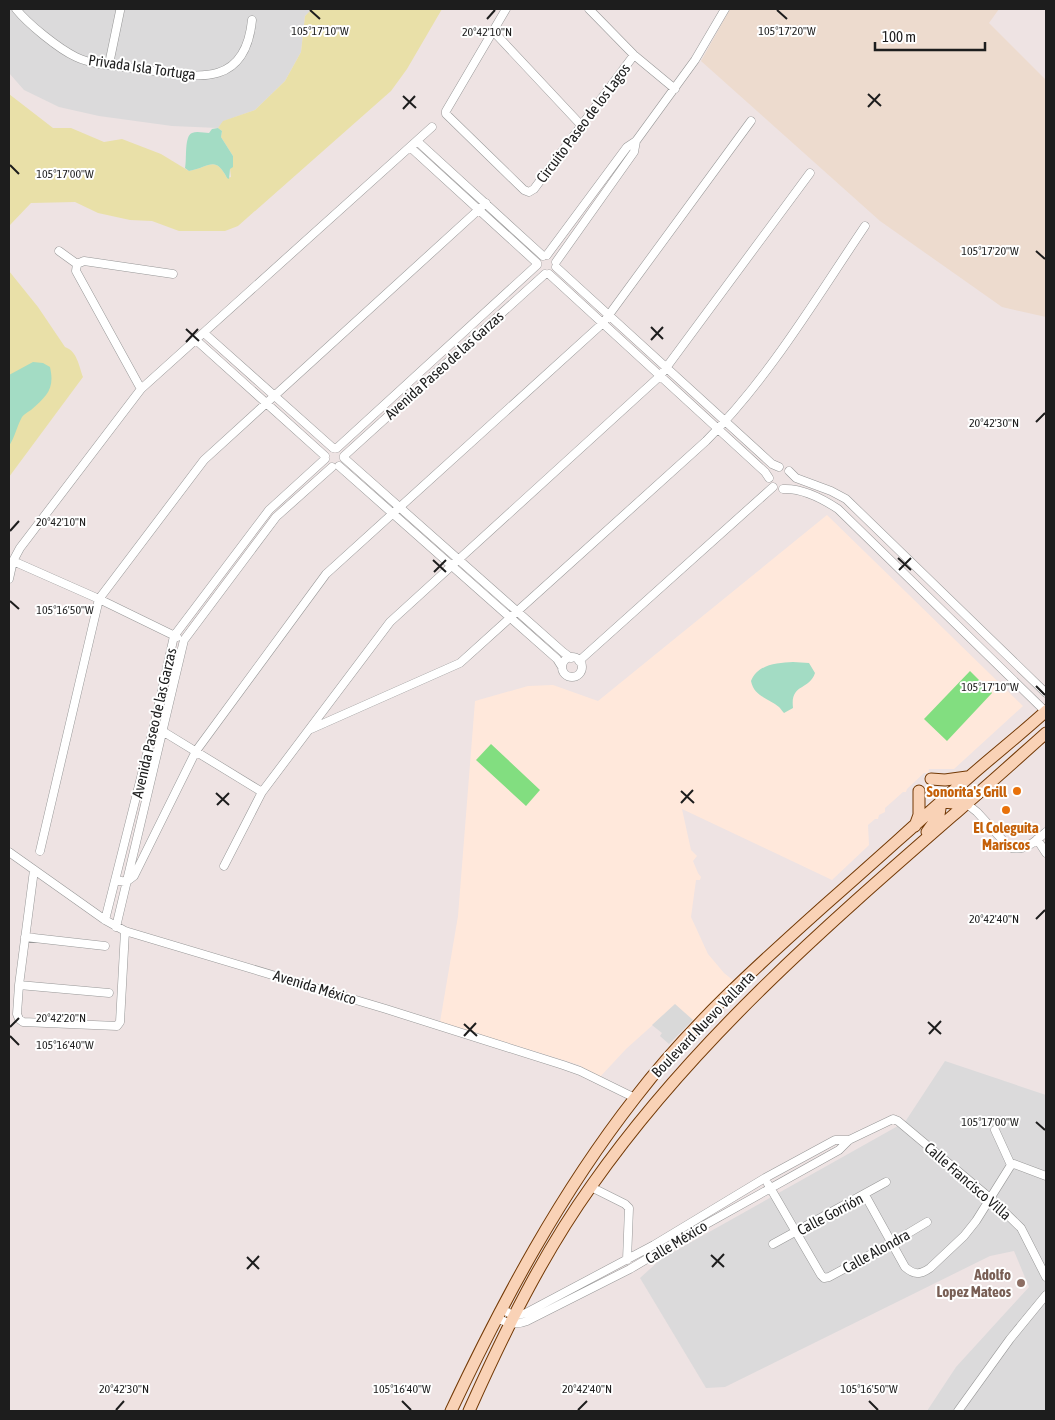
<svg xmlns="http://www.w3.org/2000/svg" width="1055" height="1420" font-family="'Asap Condensed',sans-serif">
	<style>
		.residential { fill: #dbdadb }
		.education { fill: #ffe8db }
		.farmland { fill: #eddbce }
		.grass { fill: #e9e0a8 }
		.pitch { fill: #82de80 }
		.parking { fill: #d9d9d9 }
		.water { fill: #a3dcc4 }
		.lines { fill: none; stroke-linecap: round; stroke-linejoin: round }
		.minor-casing { stroke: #979797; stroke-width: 9 }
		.secondary-casing { stroke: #733905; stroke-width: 13 }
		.minor { stroke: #fff; stroke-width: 8 }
		.secondary { stroke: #f9d2b6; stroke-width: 11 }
		.ticks { fill: none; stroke: #1d1d1d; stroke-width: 2 }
		.food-dot { fill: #e8710a; stroke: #fff; stroke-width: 2 }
		.education-dot { fill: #8d6e63; stroke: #fff; stroke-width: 2 }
		.labels { text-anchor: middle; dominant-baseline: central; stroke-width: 4; stroke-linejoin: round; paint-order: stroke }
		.street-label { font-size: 15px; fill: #1d1d1d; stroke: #fff }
		.food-label { font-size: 15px; font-weight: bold; fill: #c56008; stroke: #fff; text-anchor: end }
		.education-label { font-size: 15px; font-weight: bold; fill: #785e54; stroke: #fff; text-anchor: end }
		.ticks-label { font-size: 12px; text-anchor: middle; fill: #1d1d1d; stroke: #fff; stroke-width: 4; stroke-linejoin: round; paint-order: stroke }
	</style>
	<rect width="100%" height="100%" fill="#eee3e3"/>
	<!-- residential -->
	<path class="residential" d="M 9,9 L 309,9 L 311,11 L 305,16 L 301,52 L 285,81 L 255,110 L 224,121 L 218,128 L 172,126 L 99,116 L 59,107 L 24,90 L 9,73 Z
		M 945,1061 L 1046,1095 L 1046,1411 L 927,1411 L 956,1367 L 1029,1287 L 1014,1251 L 990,1256 L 725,1387 L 706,1388 L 640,1278 L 661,1259 L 905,1122 Z"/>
	<!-- education -->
	<path class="education" d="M 827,515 L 1023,706 L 954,769 L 929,769 L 928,773 L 924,773 L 907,789 L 906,792 L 903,792 L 893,801 L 885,808 L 885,812 L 879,815 L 878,819 L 875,819 L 868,825 L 869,845 L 867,847 L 832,880 L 682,809 L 691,850 L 697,856 L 693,861 L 698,873 L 701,877 L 700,880 L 696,880 L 691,917 L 708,954 L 724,973 L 734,981 L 694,1022 L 675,1005 L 626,1049 L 599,1078 L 579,1065 L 440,1022 L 458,916 L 475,701 L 528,686 L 553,685 L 598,701 Z"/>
	<!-- farmland -->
	<path class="farmland" d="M 730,9 L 999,9 L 989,23 L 1046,80 L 1046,317 L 1002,307 L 880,221 L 701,61 Z"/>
	<!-- grass -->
	<path class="grass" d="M 309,9 L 442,9 L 407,69 L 391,91 L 238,226 L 225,231 L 179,231 L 152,221 L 130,220 L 98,213 L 75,202 L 31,203 L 10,225 L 9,237 L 9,94 L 53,128 L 71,128 L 104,142 L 122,139 L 161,154 L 189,171 C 210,167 215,155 227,178 L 231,177 L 230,169 L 233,156 L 221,137 L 222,131 L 218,128 L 223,121 L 255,110 L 285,81 L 301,52 L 305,16 L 310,11 Z
		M 9,271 L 38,307 L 65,347 C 77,351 79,366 83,377 L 9,477 Z"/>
	<!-- pitch -->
	<path class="pitch" d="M 970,671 L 992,693 L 947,741 L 924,719 Z
		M 491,744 L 540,790 L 526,806 L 476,760 Z"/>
	<!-- parking -->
	<path class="parking" d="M 675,1004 L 693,1020 L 669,1044 L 660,1036 L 662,1033 L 652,1025 Z"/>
	<!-- water -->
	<path class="water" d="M 218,128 L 222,131 L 221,137 L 233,156 L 233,167 L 230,169 L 229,179 L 227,178 C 215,155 210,167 189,171 L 185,168 C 187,159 184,136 192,133 C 197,131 204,133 209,133 L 212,129 Z
		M 33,362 L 43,363 L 50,367 C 55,389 47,396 31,410 C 28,412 24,414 22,417 C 17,426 15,437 9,446 L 9,375 Z
		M 793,662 L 809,663 L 815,673 C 809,691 790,683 793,708 L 784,713 C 782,711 781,709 779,707 C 769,698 754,697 751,681 C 758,664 777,663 793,662 Z"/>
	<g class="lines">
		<defs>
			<path id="minor" d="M 16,9 C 28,24 59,49 76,57 C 95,66 120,66 140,69 C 191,76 245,92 252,20
				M 506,9 L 446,111 L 446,114 L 524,190 L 529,192 L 534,189 L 634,55
				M 589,9 L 634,55 L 675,89
				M 493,31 L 581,125
				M 109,64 L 120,11
				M 417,141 L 543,256
				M 410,147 L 537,263
				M 59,251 L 77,264
				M 547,255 L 627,147 L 636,141 L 695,60 L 725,9
				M 556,262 L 634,152 L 636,141
				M 77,264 L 76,271 L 141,389
				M 77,264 L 84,261 L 173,274
				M 556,267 L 772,464 L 779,467
				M 549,274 L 765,472 L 769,478
				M 204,333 L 333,448
				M 196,340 L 325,456
				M 337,448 L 537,265
				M 344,456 L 545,274
				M 344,458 L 563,652 L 571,658
				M 339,466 L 557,659 L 562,667
				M 789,471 L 796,478 L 831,491 L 846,499 L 1046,693
				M 783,489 C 802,488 823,499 838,509 L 1046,712
				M 13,561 L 99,599 L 177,637
				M 9,579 L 13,561 L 20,548 L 141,389 L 432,127
				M562 667a10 10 0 1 1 20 0a10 10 0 1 1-20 0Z
				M 579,661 L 773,487
				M 159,729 L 262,792
				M 311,729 L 460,663 L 706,441 C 769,378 815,300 865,226
				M 967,804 L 977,812 L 1009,847 C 1023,853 1036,841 1046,832
				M 1037,839 L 1046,853
				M 40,851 L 99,599 L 204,460 L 486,203
				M 9,852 L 105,920 L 125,931 L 386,1009 L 563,1065 L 580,1071 L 635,1098
				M 224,866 L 262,792 L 390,622 L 660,376 L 810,173
				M 34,870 L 19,985 L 17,1014 L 19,1019 L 23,1022 L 117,1026 L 120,1022 L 125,931
				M 116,880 L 126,882 L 134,876 L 196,751 L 326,574 L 603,323 L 751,121
				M 105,920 L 154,726 L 174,636 L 269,510 L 325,459
				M 116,927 L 184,640 L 276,517 L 332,467
				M 25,937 L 105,946
				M 19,985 L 109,993
				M 995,1130 L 1011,1165
				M 1011,1165 L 1014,1164 L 1046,1176
				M 768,1184 L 821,1275 L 824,1278 L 829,1277 L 892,1243 L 927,1222
				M 591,1187 L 625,1204 L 629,1208 L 627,1260
				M 865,1195 L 905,1267 C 914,1275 920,1275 930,1268 L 964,1236 L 976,1221 L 1011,1165
				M 773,1244 L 886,1182
				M 501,1309 L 515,1316 L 526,1313 L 654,1245 L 765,1178 L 835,1140 L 849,1140
				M 496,1318 C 508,1323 514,1326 527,1321 L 630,1269 L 701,1227 L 839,1150 L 849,1140 L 893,1119 L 898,1121 L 990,1198 L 1021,1228 L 1046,1277
				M 958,1411 L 1010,1339 L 1046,1295"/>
			<path id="secondary" d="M 931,779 L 945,780 L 967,777
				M 915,826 L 919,815 L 919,791
				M 927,832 L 939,815 L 941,802 L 967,804
				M 451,1411 C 503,1301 560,1194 635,1098 C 690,1026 758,965 825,905 C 873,863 920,820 968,778 C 994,755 1021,734 1046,711
				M 469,1411 C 504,1333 542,1255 592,1185 C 693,1041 826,926 958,811 C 988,785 1017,759 1046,733"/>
		</defs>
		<!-- minor casing -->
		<use href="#minor" class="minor-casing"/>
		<!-- secondary casing -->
		<use href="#secondary" class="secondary-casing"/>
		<!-- minor -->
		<use href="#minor" class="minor"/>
		<!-- secondary -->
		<use href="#secondary" class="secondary"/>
	</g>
	<!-- ticks -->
	<path class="ticks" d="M 310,10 L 320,19M 777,10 L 787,19M 487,19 L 495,10M 868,94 L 881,106M 403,96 L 416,108M 868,107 L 880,94M 403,109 L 415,96M 10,165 L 19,174M 1036,251 L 1045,259M 651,327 L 663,339M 186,329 L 199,341M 651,340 L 663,327M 186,342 L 198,329M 1036,422 L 1045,413M 10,531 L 19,521M 898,558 L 911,570M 433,560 L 446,572M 899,570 L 911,558M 434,572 L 446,560M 10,601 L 19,609M 1036,686 L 1045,695M 681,791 L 694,803M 216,793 L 229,805M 681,803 L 693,790M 217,805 L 229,793M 1036,919 L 1045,910M 928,1022 L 941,1034M 464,1024 L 477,1036M 10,1027 L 19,1018M 929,1034 L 941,1021M 10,1036 L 19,1045M 464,1036 L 476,1023M 1036,1122 L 1045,1130M 711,1255 L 724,1267M 247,1257 L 259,1269M 712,1267 L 724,1254M 247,1269 L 259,1256M 402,1401 L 411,1410M 869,1401 L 878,1410M 116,1410 L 124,1401M 578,1410 L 587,1401"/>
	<!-- markers -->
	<g class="food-dot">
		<circle cx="1017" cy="791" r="5"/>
		<circle cx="1006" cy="810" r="5"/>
	</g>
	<circle class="education-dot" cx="1021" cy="1283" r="5"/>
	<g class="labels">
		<!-- street labels -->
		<g class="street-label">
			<text transform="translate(142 67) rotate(8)">Privada Isla Tortuga</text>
			<text transform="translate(583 123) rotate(-53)">Circuito Paseo de los Lagos</text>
			<text transform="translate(444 365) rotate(-42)">Avenida Paseo de las Garzas</text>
			<text transform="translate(154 723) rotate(-77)">Avenida Paseo de las Garzas</text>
			<text transform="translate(315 987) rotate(17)">Avenida México</text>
			<text transform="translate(703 1024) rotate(-46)">Boulevard Nuevo Vallarta</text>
			<text transform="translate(968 1181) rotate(41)">Calle Francisco Villa</text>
			<text transform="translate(830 1214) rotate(-28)">Calle Gorrión</text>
			<text transform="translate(676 1242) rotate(-31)">Calle México</text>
			<text transform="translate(876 1251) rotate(-29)">Calle Alondra</text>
		</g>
		<!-- food labels -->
		<g class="food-label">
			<text x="1007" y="791">Sonorita's Grill</text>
			<text x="1006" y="827" text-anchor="middle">El Coleguita<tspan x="1006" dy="17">Mariscos</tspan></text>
		</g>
		<!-- education labels -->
		<g class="education-label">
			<text x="1011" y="1274">Adolfo<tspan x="1011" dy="17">Lopez Mateos</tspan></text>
		</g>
	</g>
	<g class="ticks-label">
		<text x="787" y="35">105°17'20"W</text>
		<text x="320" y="35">105°17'10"W</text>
		<text x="487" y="36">20°42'10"N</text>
		<text x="65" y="178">105°17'00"W</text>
		<text x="990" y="255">105°17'20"W</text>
		<text x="994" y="427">20°42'30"N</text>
		<text x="61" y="526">20°42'10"N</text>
		<text x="65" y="614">105°16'50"W</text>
		<text x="990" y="691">105°17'10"W</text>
		<text x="994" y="923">20°42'40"N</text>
		<text x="61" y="1022">20°42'20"N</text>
		<text x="65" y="1049">105°16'40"W</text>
		<text x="990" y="1126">105°17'00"W</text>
		<text x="124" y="1393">20°42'30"N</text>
		<text x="587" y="1393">20°42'40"N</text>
		<text x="402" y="1393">105°16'40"W</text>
		<text x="869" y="1393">105°16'50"W</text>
	</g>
	<!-- border -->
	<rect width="1055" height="1420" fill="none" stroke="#1d1d1d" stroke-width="20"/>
	<!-- scale -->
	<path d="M875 42v8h110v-8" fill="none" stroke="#1d1d1d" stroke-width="2.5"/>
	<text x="882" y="42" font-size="15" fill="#1d1d1d" stroke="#ffffff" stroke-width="4" paint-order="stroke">100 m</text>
</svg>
